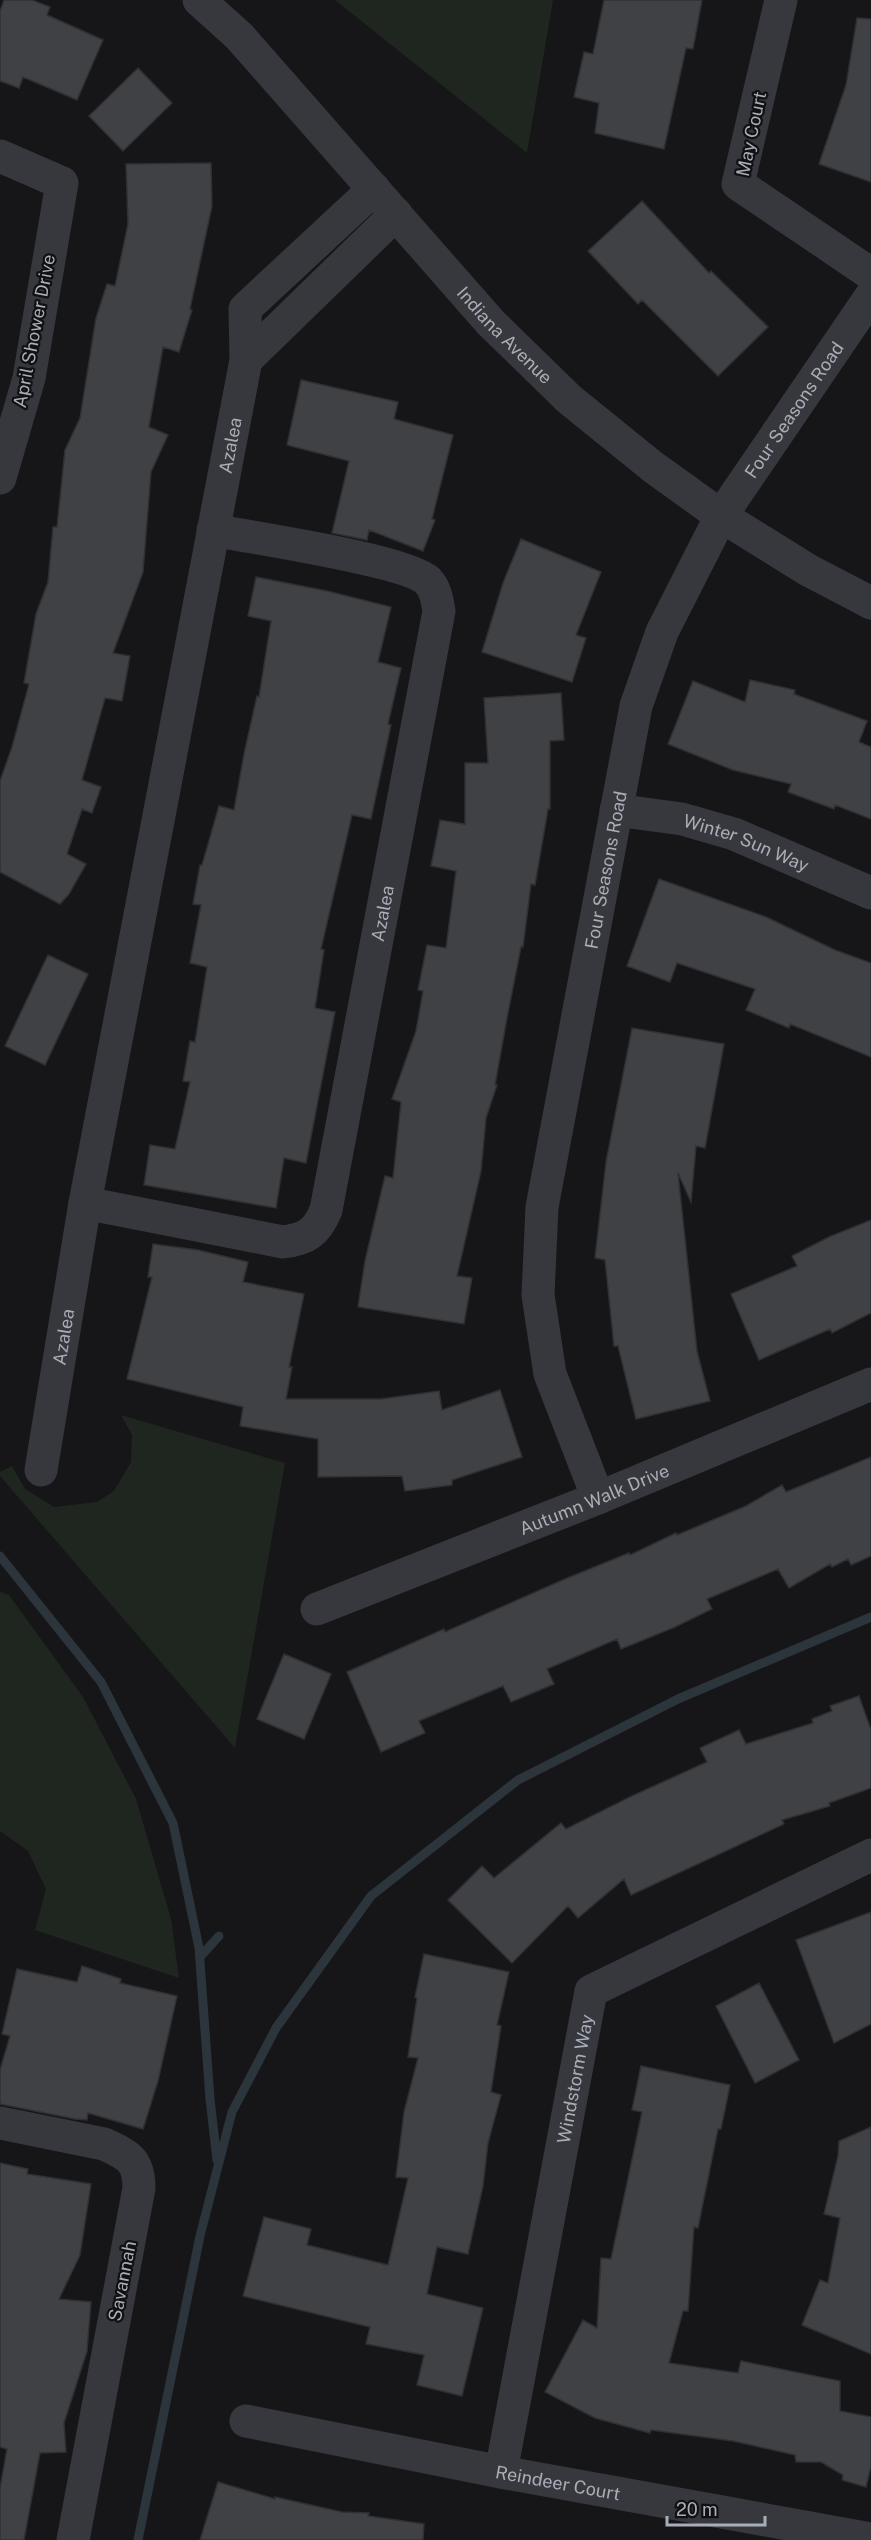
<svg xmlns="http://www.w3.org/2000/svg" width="871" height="2540" font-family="'Public Sans',sans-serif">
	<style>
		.green { fill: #1e261f }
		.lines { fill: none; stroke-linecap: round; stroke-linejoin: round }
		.stream { stroke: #2c353c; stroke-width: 9 }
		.building { fill: #404145; stroke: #303034; stroke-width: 1.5 }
		.minor { stroke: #37383d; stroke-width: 33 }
		.tertiary { stroke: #37383d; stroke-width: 33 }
		.labels { text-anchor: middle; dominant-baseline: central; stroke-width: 4.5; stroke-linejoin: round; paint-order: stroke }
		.street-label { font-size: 18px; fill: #a8adb8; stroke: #111113 }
	</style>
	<rect width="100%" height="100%" fill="#161618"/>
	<!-- green -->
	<path class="green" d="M 335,0 L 553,0 L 527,153 Z
		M 121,1415 L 285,1463 L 235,1748 L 0,1476 L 0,1472 L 12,1466 L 25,1489 L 54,1507 L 97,1502 L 114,1491 L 131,1462 L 132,1435 Z
		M 0,1592 L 9,1595 L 83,1697 L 136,1799 L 171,1919 L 179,1978 L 35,1930 L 46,1889 L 28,1851 L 0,1831 Z"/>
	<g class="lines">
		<!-- stream -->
		<path class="stream" d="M 0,1556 L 101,1682 L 173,1823 L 199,1948 L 210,2099 L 217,2160
			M 200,1957 L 219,1936
			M 138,2540 L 200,2236 L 232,2112 L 276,2028 L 371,1896 L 518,1780 L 678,1699 L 871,1617"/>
	</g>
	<!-- building -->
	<path class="building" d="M 4,0 L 32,0 L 50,7 L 47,15 L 103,40 L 77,100 L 23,77 L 19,88 L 0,81 L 0,11 Z
		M 604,0 L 702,0 L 693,49 L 686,48 L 664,149 L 595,133 L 599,103 L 574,97 L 584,52 L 593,54 Z
		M 857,18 L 871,19 L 871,182 L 819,164 L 846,85 Z
		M 138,68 L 172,103 L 123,151 L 89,116 Z
		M 211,163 L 212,206 L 190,309 L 192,310 L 179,352 L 163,347 L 149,427 L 168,435 L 151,472 L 143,572 L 113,653 L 130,656 L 122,701 L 105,698 L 82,780 L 101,787 L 92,813 L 82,809 L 67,854 L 86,864 L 69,894 L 60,904 L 0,872 L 0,781 L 12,747 L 29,684 L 24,683 L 36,614 L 48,582 L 53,527 L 57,527 L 65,450 L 80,418 L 96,318 L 107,284 L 115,286 L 128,224 L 126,164 Z
		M 642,201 L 709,273 L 711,271 L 768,327 L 718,376 L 642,300 L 638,304 L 588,251 Z
		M 301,380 L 398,402 L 394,419 L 453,435 L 432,519 L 435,520 L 423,551 L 369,530 L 367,540 L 332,533 L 349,461 L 287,445 Z
		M 521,539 L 601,572 L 576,635 L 586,638 L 572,682 L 482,652 L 503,583 Z
		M 256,577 L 327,591 L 391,607 L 378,662 L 401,668 L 388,724 L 391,725 L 371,819 L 352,815 L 321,949 L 324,950 L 315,1008 L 335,1012 L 306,1163 L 284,1158 L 276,1208 L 144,1185 L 150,1145 L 175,1149 L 190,1082 L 183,1081 L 190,1041 L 195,1042 L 207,967 L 190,963 L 201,905 L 193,904 L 200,865 L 202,865 L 219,806 L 234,810 L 244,754 L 257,696 L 259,697 L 271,621 L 248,616 Z
		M 750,680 L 795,690 L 794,694 L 867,721 L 859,742 L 871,747 L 871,819 L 835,805 L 834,809 L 788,792 L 791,784 L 733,770 L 668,744 L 693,681 L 745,702 Z
		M 561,693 L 564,740 L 550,741 L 550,809 L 548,809 L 535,885 L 531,884 L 523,947 L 521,947 L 507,1018 L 495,1085 L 497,1085 L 486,1118 L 481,1171 L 457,1276 L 472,1278 L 464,1324 L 358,1307 L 365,1261 L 385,1176 L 393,1178 L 401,1102 L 392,1099 L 416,1031 L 423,991 L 418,990 L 427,945 L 446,948 L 456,871 L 431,866 L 440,820 L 465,824 L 465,763 L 488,763 L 484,698 Z
		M 659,879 L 766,917 L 835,950 L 871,963 L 871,1057 L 790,1024 L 789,1028 L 746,1010 L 755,989 L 677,963 L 670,982 L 627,966 Z
		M 48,955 L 88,974 L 45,1065 L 5,1046 Z
		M 632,1028 L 724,1044 L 705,1148 L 696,1146 L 691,1202 L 678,1173 L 697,1351 L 710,1401 L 636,1419 L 618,1346 L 614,1346 L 605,1260 L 595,1258 L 606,1162 Z
		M 871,1220 L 871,1313 L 832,1333 L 830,1329 L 759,1360 L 731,1294 L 797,1266 L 792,1256 L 829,1237 Z
		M 153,1244 L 198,1250 L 248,1262 L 243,1282 L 304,1294 L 289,1367 L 292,1367 L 286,1399 L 381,1399 L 439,1391 L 442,1410 L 500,1390 L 522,1457 L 452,1480 L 452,1485 L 405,1491 L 402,1476 L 318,1477 L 318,1439 L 240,1426 L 243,1407 L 127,1379 L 152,1277 L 148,1277 Z
		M 871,1457 L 871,1556 L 851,1565 L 848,1559 L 832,1567 L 830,1564 L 789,1588 L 778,1569 L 707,1599 L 712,1609 L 675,1627 L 621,1649 L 617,1639 L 547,1669 L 554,1684 L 511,1702 L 503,1686 L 419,1721 L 425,1733 L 381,1752 L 347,1672 L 444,1629 L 445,1632 L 565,1579 L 629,1553 L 630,1555 L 676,1533 L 677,1535 L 746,1506 L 782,1485 L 786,1492 Z
		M 284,1654 L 331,1674 L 304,1739 L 257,1719 Z
		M 859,1696 L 871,1730 L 871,1788 L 829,1803 L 830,1806 L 782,1820 L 784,1824 L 631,1895 L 624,1879 L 578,1918 L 568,1906 L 512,1963 L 448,1900 L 482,1866 L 494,1878 L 561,1823 L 566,1829 L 632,1796 L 707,1762 L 700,1748 L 739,1730 L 746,1744 L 813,1723 L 812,1719 L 832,1711 L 830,1706 Z
		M 871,1912 L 871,2024 L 834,2043 L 796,1940 Z
		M 424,1954 L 509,1972 L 497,2025 L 501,2026 L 491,2092 L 501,2095 L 488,2143 L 483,2186 L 468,2254 L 437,2247 L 427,2294 L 483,2308 L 462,2396 L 417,2385 L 424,2355 L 366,2344 L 370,2327 L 243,2296 L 264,2217 L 311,2229 L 307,2245 L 388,2265 L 408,2178 L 396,2177 L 404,2112 L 418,2058 L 408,2057 L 417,1998 L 415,1997 Z
		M 82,1966 L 121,1979 L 120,1983 L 177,1996 L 158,2081 L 143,2129 L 88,2113 L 87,2120 L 75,2119 L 0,2104 L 0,2070 L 10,2036 L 2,2034 L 17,1969 L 77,1982 Z
		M 759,1983 L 799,2060 L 755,2083 L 716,2006 Z
		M 641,2066 L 730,2085 L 721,2129 L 718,2129 L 698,2228 L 694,2227 L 688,2311 L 683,2311 L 669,2363 L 738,2373 L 741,2361 L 840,2381 L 840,2411 L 871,2417 L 871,2466 L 866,2487 L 842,2480 L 843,2475 L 821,2462 L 796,2462 L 795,2455 L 733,2441 L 651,2430 L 650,2433 L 595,2418 L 545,2392 L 583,2320 L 597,2328 L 601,2258 L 611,2259 L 642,2112 L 632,2110 Z
		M 871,2127 L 871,2354 L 802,2325 L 820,2280 L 828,2283 L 840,2218 L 824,2214 L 838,2156 L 839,2141 Z
		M 0,2163 L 28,2169 L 27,2174 L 91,2184 L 80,2255 L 59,2299 L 91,2302 L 87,2351 L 64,2423 L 66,2452 L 40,2453 L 24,2540 L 0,2540 L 0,2488 L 7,2449 L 0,2447 Z
		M 218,2482 L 275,2499 L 275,2497 L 342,2512 L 369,2513 L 368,2516 L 424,2524 L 423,2540 L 200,2540 Z"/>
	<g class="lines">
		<!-- minor -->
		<g class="minor">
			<path d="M 781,0 L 738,184 L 871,274"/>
			<path d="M 0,156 L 62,183 L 29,378 L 0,478"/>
			<path d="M 246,360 L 396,214"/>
			<path id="s1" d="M 616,810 L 682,819 L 734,834 L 871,893"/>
			<path id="s2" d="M 85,1203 L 283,1242 C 307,1239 317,1232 326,1210 L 439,611 C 437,600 436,590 428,581 C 406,560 252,538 213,530"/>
			<path id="s3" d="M 41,1470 L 85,1203 L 246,360 L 245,309 L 374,189"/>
			<path id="s4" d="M 598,1498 L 550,1374 L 538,1295 L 542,1207 L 636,706 L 662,632 L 721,516 L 871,296"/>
			<path id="s5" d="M 317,1609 L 598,1498 L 871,1384"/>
			<path d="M 0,2123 L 104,2144 C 128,2155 139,2160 139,2188 L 73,2540"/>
			<path id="s6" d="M 246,2421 L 501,2472 L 871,2539"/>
			<path id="s7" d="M 501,2472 L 591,1991 L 871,1855"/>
		</g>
		<!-- tertiary -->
		<path class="tertiary" id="s8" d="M 199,0 L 239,36 L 491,323 L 569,399 L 653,467 L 721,516 L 808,570 L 871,603"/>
	</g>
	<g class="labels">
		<!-- street labels -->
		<g class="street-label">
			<text transform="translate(751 134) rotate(-78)">May Court</text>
			<text transform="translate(34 331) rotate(-79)">April Shower Drive</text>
			<text stroke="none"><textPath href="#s8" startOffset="454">Indiana Avenue</textPath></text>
			<text stroke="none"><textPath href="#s4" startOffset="1148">Four Seasons Road</textPath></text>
			<text stroke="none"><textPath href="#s3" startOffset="1042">Azalea</textPath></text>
			<text stroke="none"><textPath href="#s1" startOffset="135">Winter Sun Way</textPath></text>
			<text stroke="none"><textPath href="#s4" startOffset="644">Four Seasons Road</textPath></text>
			<text stroke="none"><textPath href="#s2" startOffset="561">Azalea</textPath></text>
			<text stroke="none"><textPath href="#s3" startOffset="135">Azalea</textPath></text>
			<text stroke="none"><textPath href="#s5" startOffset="298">Autumn Walk Drive</textPath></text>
			<text stroke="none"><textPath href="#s7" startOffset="400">Windstorm Way</textPath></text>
			<text transform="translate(122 2281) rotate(-79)">Savannah</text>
			<text stroke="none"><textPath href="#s6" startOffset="318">Reindeer Court</textPath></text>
		</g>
	</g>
	<!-- scale -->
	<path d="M667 2516v9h98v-9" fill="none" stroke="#a8adb8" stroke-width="3"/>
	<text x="676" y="2516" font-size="18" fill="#a8adb8" stroke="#111113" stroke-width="4.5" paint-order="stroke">20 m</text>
</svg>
